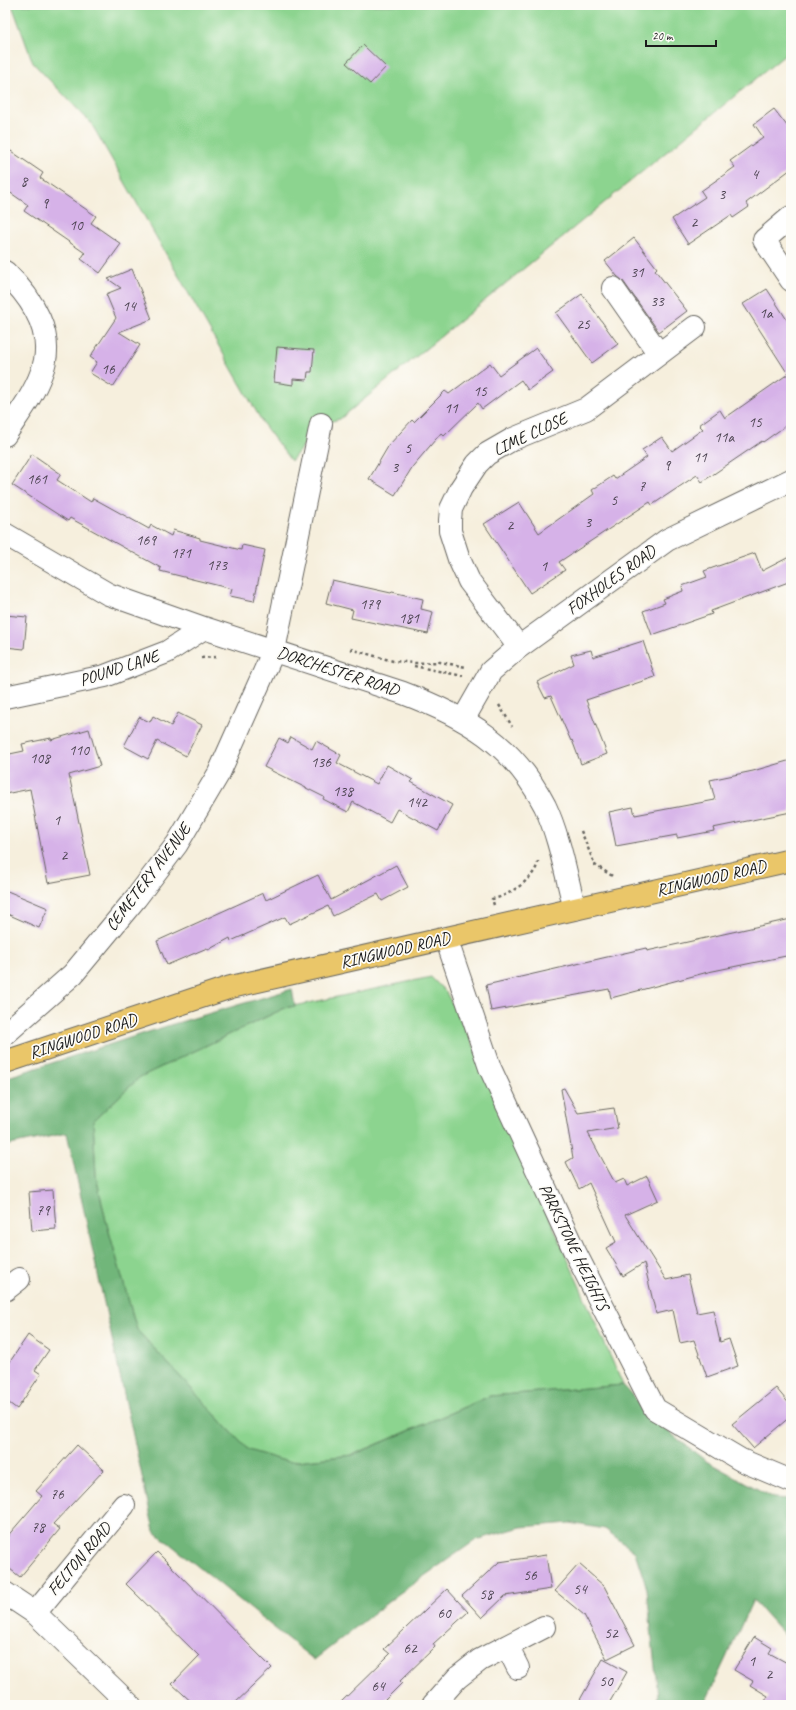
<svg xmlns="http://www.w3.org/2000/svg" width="796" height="1710" font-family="Caveat,sans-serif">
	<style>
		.green { fill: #8cd48f; stroke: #547856 }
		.forest { fill: #71b67a; stroke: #46694b }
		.building { fill: #d6b2e8 }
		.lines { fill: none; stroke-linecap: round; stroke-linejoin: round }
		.minor-casing { stroke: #686660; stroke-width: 24 }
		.major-casing { stroke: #686660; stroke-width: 24 }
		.path { stroke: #686660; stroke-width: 2.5; stroke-dasharray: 3 3; stroke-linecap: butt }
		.minor { stroke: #fff; stroke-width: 22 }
		.major { stroke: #eac669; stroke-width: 22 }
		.labels { text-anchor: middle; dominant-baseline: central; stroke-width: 3.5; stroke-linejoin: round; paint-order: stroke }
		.number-label { font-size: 15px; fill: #4a424f }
		.street-label { font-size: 17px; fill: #1c1c1c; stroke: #fdfcf7 }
	</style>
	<rect width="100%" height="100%" fill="#fdfcf7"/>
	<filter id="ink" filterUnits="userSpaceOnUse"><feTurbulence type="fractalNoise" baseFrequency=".025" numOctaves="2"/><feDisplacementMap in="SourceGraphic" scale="8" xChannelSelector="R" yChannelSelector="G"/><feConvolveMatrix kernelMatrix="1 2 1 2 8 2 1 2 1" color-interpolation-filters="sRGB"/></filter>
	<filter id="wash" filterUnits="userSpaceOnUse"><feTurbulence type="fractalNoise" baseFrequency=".012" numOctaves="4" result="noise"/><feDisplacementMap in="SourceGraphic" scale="16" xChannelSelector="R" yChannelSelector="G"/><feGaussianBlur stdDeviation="0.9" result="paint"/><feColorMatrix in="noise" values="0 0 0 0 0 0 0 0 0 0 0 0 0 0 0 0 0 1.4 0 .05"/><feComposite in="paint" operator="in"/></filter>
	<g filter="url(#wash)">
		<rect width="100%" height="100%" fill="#f6efdd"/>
		<!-- green -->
		<path class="green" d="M 12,5 L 791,5 L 791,50 L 340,419 L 321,424 L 291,461 L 264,425 L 91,123 L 33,63 Z
			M 431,977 L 446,992 L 474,1046 L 623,1385 L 490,1396 L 352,1455 L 288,1462 L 248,1450 L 137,1330 L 106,1221 L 96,1176 L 93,1121 L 140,1077 L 285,1008 Z"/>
		<!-- forest -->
		<path class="forest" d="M 292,989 L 295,1006 L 285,1008 L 140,1077 L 93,1121 L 96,1176 L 106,1221 L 137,1330 L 248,1450 L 288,1462 L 353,1455 L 490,1396 L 623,1385 L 655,1421 L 706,1461 L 774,1498 L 791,1499 L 791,1642 L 753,1600 L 704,1705 L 652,1705 L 658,1697 L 647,1589 L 635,1552 L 605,1529 L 570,1523 L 521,1527 L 476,1540 L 397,1595 L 314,1660 L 154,1531 L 67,1133 L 5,1146 L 5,1078 L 170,1025 Z"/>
		<g id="blocks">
			<!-- building -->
			<path class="building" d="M 363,45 L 386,67 L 370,84 L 346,63 Z
				M 774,109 L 791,131 L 791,169 L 746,203 L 749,207 L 733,218 L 731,215 L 688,244 L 672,219 L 705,197 L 701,191 L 735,167 L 730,161 L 763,137 L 754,124 Z
				M 5,147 L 43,173 L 40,178 L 96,216 L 91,223 L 121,244 L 100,273 L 81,259 L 85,253 L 24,211 L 28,205 L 5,189 Z
				M 634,238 L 657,268 L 655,270 L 687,311 L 659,332 L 623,281 L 617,276 L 605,261 Z
				M 132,269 L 152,319 L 119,332 L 140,345 L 113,387 L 90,373 L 97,362 L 90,357 L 116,318 L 106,294 L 121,288 L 108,279 Z
				M 767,289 L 791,326 L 791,422 L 763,442 L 762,441 L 702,482 L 697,475 L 652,505 L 650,502 L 559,562 L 565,570 L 530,593 L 484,524 L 519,502 L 539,533 L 594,494 L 592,490 L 613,476 L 615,479 L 647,457 L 642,450 L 662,437 L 672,451 L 703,429 L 699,425 L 720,410 L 725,418 L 788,374 L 743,304 Z
				M 582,294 L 618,344 L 592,363 L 556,313 Z
				M 277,347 L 314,350 L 312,372 L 308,372 L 307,380 L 293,379 L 293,385 L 274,382 Z
				M 536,348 L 553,372 L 528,390 L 521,380 L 482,409 L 478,403 L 444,436 L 441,433 L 413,466 L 395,495 L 369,479 L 389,445 L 412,420 L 414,422 L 445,391 L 449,394 L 490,363 L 499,375 Z
				M 32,454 L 61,474 L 57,480 L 91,502 L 93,498 L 149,529 L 151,525 L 171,536 L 173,530 L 200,538 L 200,540 L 241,550 L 242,545 L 265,550 L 254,601 L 230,596 L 232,589 L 160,571 L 161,568 L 70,518 L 68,521 L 12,485 Z
				M 755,553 L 762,571 L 791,556 L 791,581 L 711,611 L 712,614 L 652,635 L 643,611 L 665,603 L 663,599 L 683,591 L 682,586 L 707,577 L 704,571 Z
				M 332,580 L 391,593 L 392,592 L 423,599 L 421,609 L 433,612 L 428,634 L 351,618 L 353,610 L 326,603 Z
				M 5,615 L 27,617 L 24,649 L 5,647 Z
				M 643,641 L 655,677 L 586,700 L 607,754 L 581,764 L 572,740 L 571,741 L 551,696 L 545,698 L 537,682 L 574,664 L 571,655 L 591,650 L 593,657 Z
				M 178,713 L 202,725 L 186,756 L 157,741 L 148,759 L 124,746 L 139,717 L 150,722 L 153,716 L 171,726 Z
				M 89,729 L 100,766 L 69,775 L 90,875 L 48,883 L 30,789 L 5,794 L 5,755 L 24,751 L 22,744 L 51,738 L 51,740 Z
				M 291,737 L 312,749 L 316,741 L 341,755 L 337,763 L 377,784 L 387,765 L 413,780 L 411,782 L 452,805 L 438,831 L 397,809 L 390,822 L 353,802 L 348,812 L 323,799 L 324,797 L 264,767 L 279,738 L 288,743 Z
				M 791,760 L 791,812 L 713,828 L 714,831 L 677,838 L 677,835 L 616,846 L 609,812 L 633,807 L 635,815 L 715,800 L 710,780 L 753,771 Z
				M 396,865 L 408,887 L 382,901 L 378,894 L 333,916 L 328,906 L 289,924 L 285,917 L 231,941 L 230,938 L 208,950 L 207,948 L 167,965 L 157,941 L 263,893 L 266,900 L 318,875 L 331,900 Z
				M 5,890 L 48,908 L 39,928 L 5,913 Z
				M 791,919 L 791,955 L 708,972 L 611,998 L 609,989 L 491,1011 L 486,985 L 646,948 L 647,951 Z
				M 564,1088 L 578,1113 L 614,1108 L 618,1128 L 588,1133 L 615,1183 L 624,1179 L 627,1186 L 647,1176 L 658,1200 L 625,1215 L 666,1280 L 688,1275 L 697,1313 L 713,1310 L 720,1342 L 729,1339 L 738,1366 L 707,1377 L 694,1340 L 680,1343 L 673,1310 L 656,1314 L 644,1263 L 623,1276 L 606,1248 L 616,1242 L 589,1183 L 579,1189 L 566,1162 L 573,1158 L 561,1089 Z
				M 53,1190 L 56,1229 L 32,1231 L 29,1192 Z
				M 28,1335 L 49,1350 L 35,1370 L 41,1374 L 17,1409 L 5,1400 L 5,1369 Z
				M 776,1388 L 791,1406 L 791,1416 L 753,1448 L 732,1424 Z
				M 77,1445 L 104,1470 L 53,1524 L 60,1529 L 20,1577 L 5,1565 L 5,1539 L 42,1496 L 36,1491 Z
				M 157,1552 L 272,1668 L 233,1705 L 195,1705 L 172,1684 L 199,1656 L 126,1584 Z
				M 546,1555 L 551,1589 L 505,1596 L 482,1618 L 462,1596 L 499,1562 Z
				M 579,1564 L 604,1586 L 635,1645 L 607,1659 L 584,1615 L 555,1591 Z
				M 447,1589 L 468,1612 L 433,1644 L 435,1647 L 400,1681 L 402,1683 L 380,1705 L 338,1705 L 390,1654 L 384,1649 Z
				M 754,1637 L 772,1648 L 769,1653 L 791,1665 L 791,1705 L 763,1705 L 768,1696 L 750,1685 L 753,1681 L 734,1670 Z
				M 603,1659 L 627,1672 L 608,1705 L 577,1705 Z"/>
		</g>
	</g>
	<g filter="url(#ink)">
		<use href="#blocks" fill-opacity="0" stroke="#686660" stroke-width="1"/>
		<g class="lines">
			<defs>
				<path id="minor" d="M 791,217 L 764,240 L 791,280
					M 5,272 C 32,298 57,335 41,374 C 33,396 18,415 5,435
					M 613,288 L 659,354
					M 5,534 L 108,594 L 204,628 L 403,693 C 467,717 513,744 545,806 C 560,838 566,876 575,909
					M 519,647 L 469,581 L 459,559 L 450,531 L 450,520 L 451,509 L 461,488 L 477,464 L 487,454 L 513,439 L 586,409 L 695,327
					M 5,697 L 105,676 L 167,652 L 204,628
					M 463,720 L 491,671 L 519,647 L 667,540 L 791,480
					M 446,938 L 490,1068 L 574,1250 L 655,1409 L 741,1460 L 791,1481
					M 5,1034 L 73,974 L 136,898 L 177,844 L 219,773 L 274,650 L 321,424
					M 5,1290 L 19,1279
					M 5,1593 L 35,1613 L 130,1705
					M 35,1613 L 124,1505
					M 507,1646 L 518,1668
					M 433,1705 L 457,1678 L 480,1660 L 544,1627"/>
				<path id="major" d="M 5,1062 L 231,987 L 791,860"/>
			</defs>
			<!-- minor casing -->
			<use href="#minor" class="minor-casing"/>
			<!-- major casing -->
			<use href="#major" class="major-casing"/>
			<!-- path -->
			<path class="path" d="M 350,649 L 393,661 L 415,663 L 440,662 L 466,667
				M 201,658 L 216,657
				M 414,666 L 463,676
				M 499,705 L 512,726
				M 581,831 L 595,865 L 614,877
				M 494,905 L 492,899 C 508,897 537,877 538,861"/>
			<!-- minor -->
			<use href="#minor" class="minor"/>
			<!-- major -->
			<use href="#major" class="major"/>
		</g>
	</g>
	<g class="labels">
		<!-- number labels -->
		<g class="number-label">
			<text x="755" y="174">4</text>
			<text x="24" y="181">8</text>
			<text x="722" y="194">3</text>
			<text x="45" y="203">9</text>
			<text x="694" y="222">2</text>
			<text x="76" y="225">10</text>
			<text x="637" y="272">31</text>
			<text x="657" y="301">33</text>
			<text x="129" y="306">14</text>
			<text x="766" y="313">1a</text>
			<text x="583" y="324">25</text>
			<text x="108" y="369">16</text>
			<text x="480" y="391">15</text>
			<text x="451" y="408">11</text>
			<text x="755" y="422">15</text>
			<text x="724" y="437">11a</text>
			<text x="408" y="448">5</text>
			<text x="700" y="457">11</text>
			<text x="667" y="465">9</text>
			<text x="395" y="467">3</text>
			<text x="37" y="479">161</text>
			<text x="642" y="486">7</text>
			<text x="614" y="500">5</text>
			<text x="588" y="522">3</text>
			<text x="510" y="525">2</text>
			<text x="146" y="540">169</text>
			<text x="181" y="553">171</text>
			<text x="217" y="565">173</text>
			<text x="544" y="566">1</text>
			<text x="370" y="604">179</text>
			<text x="409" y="618">181</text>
			<text x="79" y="750">110</text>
			<text x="40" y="758">108</text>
			<text x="321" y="762">136</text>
			<text x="343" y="791">138</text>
			<text x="417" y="802">142</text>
			<text x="57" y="820">1</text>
			<text x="64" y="855">2</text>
			<text x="43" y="1210">79</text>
			<text x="57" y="1494">76</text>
			<text x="38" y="1527">78</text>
			<text x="530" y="1575">56</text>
			<text x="580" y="1589">54</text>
			<text x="486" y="1594">58</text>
			<text x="444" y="1613">60</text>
			<text x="611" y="1633">52</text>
			<text x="410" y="1648">62</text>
			<text x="752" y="1661">1</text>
			<text x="769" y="1674">2</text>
			<text x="606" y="1681">50</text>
			<text x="378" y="1686">64</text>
		</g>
		<!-- street labels -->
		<g class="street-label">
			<text transform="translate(530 434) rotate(-25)">LIME CLOSE</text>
			<text transform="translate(611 580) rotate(-36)">FOXHOLES ROAD</text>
			<text transform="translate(119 668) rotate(-18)">POUND LANE</text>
			<text transform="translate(338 671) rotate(18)">DORCHESTER ROAD</text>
			<text transform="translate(148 877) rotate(-53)">CEMETERY AVENUE</text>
			<text transform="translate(711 878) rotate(-13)">RINGWOOD ROAD</text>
			<text transform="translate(395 950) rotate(-13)">RINGWOOD ROAD</text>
			<text transform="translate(83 1036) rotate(-18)">RINGWOOD ROAD</text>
			<text transform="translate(574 1247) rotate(64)">PARKSTONE HEIGHTS</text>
			<text transform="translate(79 1559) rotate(-50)">FELTON ROAD</text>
		</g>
	</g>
	<!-- margin -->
	<rect width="796" height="1710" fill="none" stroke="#fdfcf7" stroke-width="20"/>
	<!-- scale -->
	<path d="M646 40v6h70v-6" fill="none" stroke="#1c1c1c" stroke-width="2"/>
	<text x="652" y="40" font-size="12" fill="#1c1c1c" stroke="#fdfcf7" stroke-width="3" paint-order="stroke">20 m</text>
</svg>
